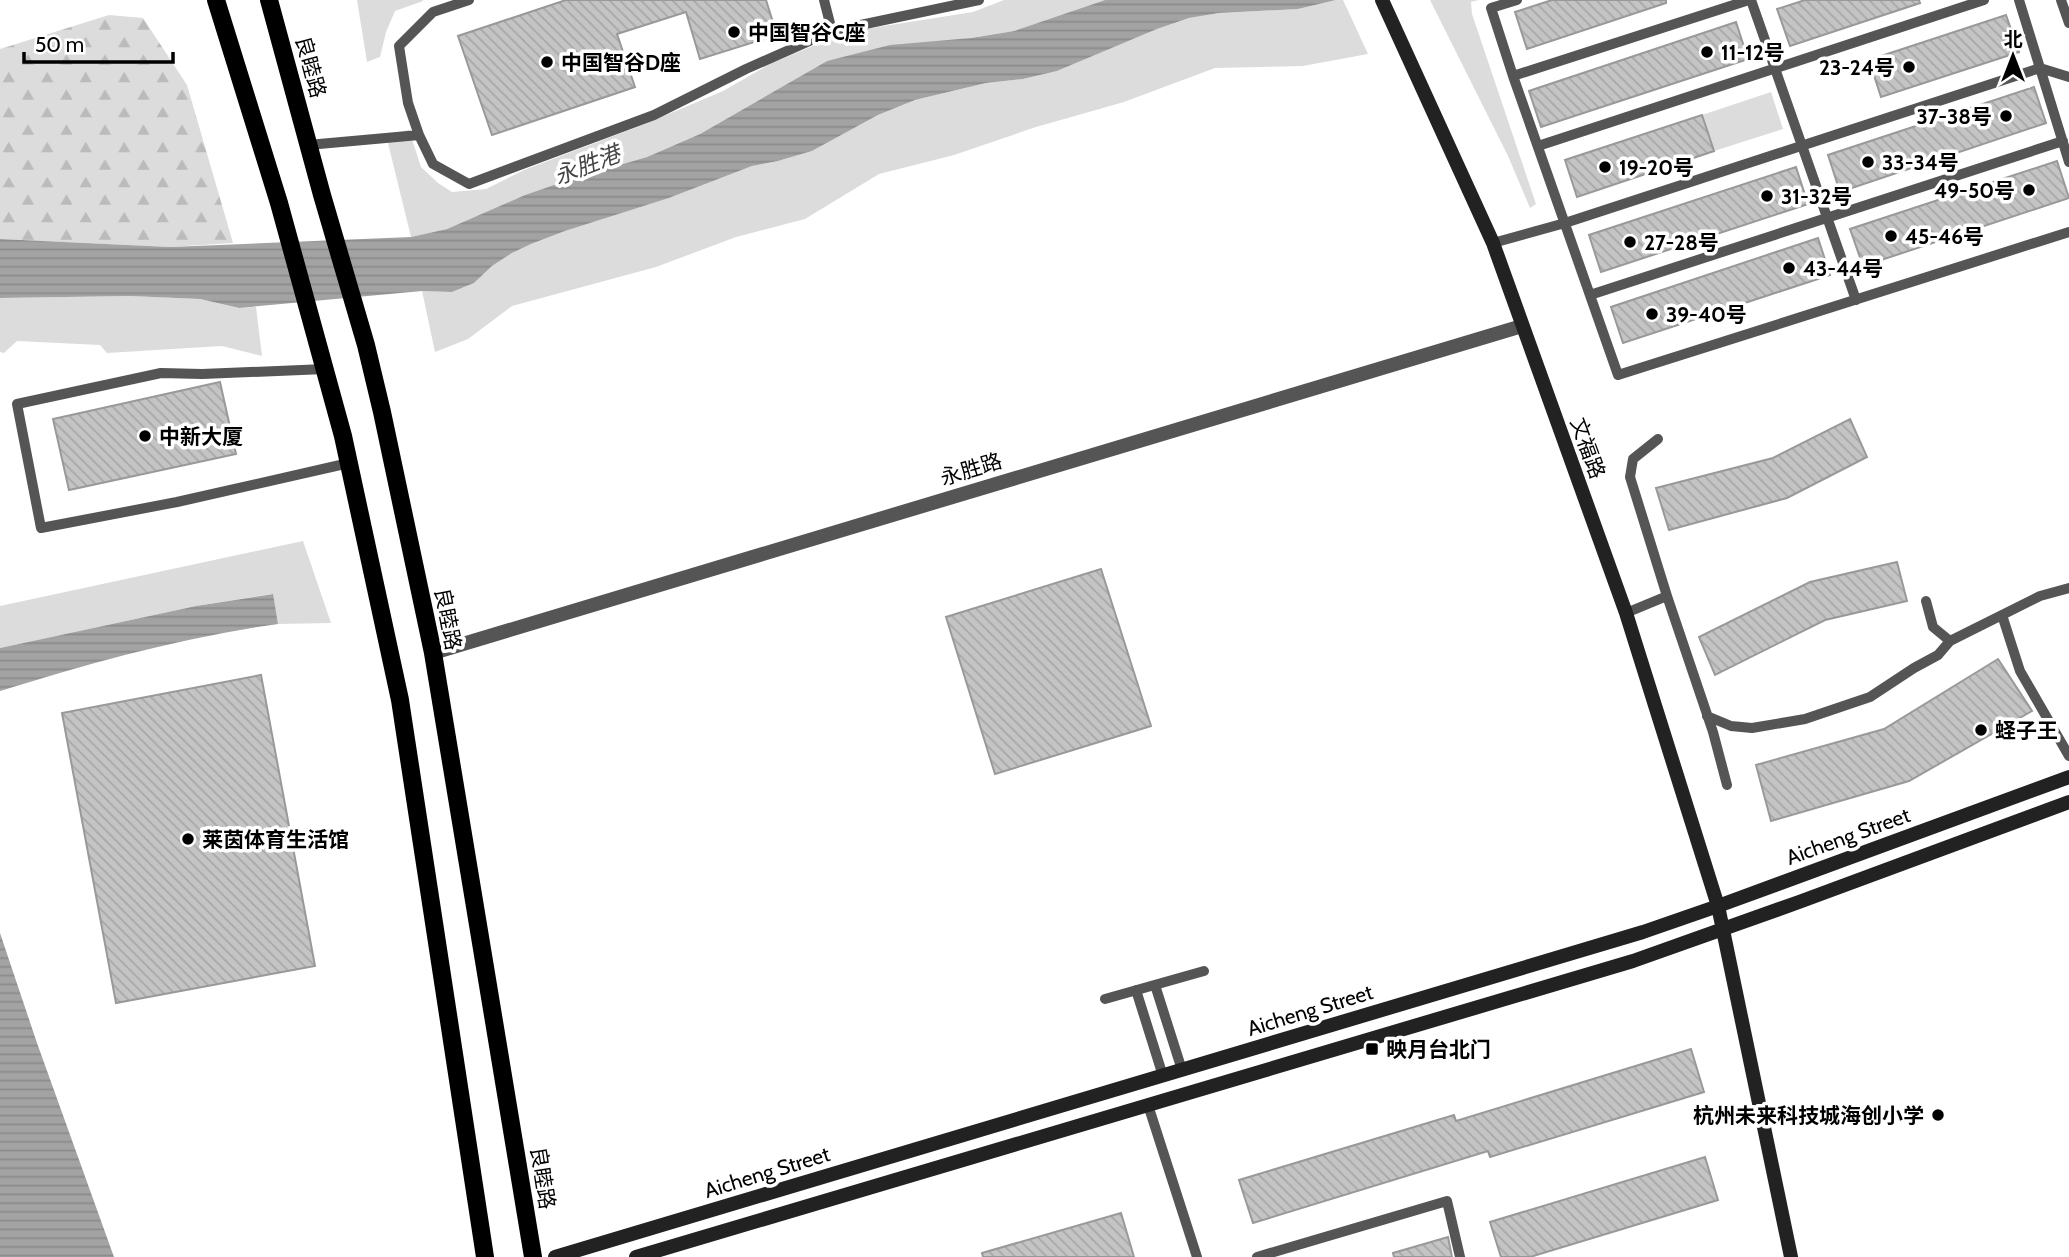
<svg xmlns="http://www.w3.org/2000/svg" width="2069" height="1257" font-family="Cabin,'Noto Sans SC',sans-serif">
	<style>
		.green { fill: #dcdcdc }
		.forest { fill: url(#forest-firs) }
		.water { fill: url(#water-rules) }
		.building { fill: url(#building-back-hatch); stroke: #999; stroke-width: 2 }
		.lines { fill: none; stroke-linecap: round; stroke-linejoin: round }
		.lane { stroke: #555; stroke-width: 10 }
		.street { stroke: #555; stroke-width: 14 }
		.secondary { stroke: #222; stroke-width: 14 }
		.primary { stroke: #000; stroke-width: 18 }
		.poi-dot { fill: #000; stroke: #fff; stroke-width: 2.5 }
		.labels { text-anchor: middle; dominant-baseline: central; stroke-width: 7; stroke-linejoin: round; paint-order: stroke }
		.poi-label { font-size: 21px; font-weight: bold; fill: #000; stroke: #fff; text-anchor: start }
		.street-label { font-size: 21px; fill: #000; stroke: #fff }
		.water-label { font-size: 23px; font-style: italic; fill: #444; stroke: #fff }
	</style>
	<defs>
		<pattern id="forest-firs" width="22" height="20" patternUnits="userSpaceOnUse" patternTransform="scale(1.75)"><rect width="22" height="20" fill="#dcdcdc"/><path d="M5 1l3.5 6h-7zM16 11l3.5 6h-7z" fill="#bbb"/></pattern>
		<pattern id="water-rules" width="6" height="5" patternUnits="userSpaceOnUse" patternTransform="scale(1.75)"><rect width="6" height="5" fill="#a3a3a3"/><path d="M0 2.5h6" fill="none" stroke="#8b8b8b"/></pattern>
		<pattern id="building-back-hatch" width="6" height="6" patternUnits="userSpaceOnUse" patternTransform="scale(1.75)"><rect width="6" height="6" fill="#c4c4c4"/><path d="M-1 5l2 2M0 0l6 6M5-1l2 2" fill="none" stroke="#a7a7a7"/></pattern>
	</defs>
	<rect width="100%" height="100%" fill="#fff"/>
	<!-- green -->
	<path class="green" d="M 357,0 L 423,0 L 423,1 L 395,11 L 386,32 L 380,57 L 367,62 Z
		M 1004,0 L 1105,0 L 1014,31 L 827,61 L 700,134 L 647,157 L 571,179 L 525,195 L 447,229 L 411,237 L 386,135 L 409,130 L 421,167 L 438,183 L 452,192 L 486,189 L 524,170 L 645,124 L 723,91 L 770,64 L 846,32 L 973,12 Z
		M 1336,0 L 1343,0 L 1368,54 L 1303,66 L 1215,68 L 1124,102 L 1036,127 L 954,155 L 879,174 L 805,219 L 736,237 L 656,267 L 512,306 L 468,339 L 435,352 L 422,291 L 452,292 L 474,283 L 492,266 L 512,253 L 531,244 L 565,231 L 669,198 L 752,166 L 778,161 L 812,151 L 878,115 L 915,100 L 986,83 L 1023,79 L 1057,71 L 1157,29 L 1189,18 L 1219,13 L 1298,9 Z
		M 1430,0 L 1479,0 L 1471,2 L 1472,14 L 1536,204 L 1530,208 L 1508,156 Z
		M 1771,92 L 1783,129 L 1714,151 L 1702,115 Z
		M 130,296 L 200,299 L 238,308 L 256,307 L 262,356 L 222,346 L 107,353 L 100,345 L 17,341 L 4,353 L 0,352 L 0,298 Z
		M 303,541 L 331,623 L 278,624 L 272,594 L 196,606 L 0,648 L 0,606 Z"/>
	<!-- forest -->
	<path class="forest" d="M 109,15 L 143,18 L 187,85 L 233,243 L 170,247 L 0,239 L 0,49 Z"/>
	<!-- water -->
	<path class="water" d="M 1105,0 L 1336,0 L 1298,9 L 1219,13 L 1189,18 L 1157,29 L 1057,71 L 1023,79 L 986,83 L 915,100 L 878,115 L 812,151 L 778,161 L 752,166 L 669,198 L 565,231 L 531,244 L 512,253 L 492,266 L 474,283 L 452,292 L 422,291 L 239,308 L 200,299 L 130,296 L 0,298 L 0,239 L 170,247 L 411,237 L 447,229 L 525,195 L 571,179 L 647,157 L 700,134 L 827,61 L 890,45 L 971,38 L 1014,31 Z
		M 273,594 L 278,624 C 183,637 91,663 0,691 L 0,648 L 196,606 Z
		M 0,933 L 37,1043 L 114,1257 L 0,1257 Z"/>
	<!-- building -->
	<path class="building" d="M 566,0 L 766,0 L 777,35 L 700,59 L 686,12 L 617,34 L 635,87 L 492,135 L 458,36 Z
		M 1552,0 L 1666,0 L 1666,3 L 1527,49 L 1515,12 Z
		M 1805,0 L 1919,0 L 1920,3 L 1790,46 L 1777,9 Z
		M 2006,15 L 2019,52 L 1881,97 L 1869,60 Z
		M 1736,22 L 1748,59 L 1541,127 L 1529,91 Z
		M 2034,87 L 2046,123 L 1840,192 L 1828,155 Z
		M 1702,115 L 1714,151 L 1577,197 L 1565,160 Z
		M 2057,161 L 2069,198 L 1863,266 L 1850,229 Z
		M 1796,167 L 1808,204 L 1601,272 L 1589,235 Z
		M 1818,238 L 1830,275 L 1623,343 L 1611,307 Z
		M 220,382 L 236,454 L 69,490 L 53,419 Z
		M 1850,419 L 1867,457 L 1787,498 L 1669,530 L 1656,488 L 1773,458 Z
		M 1897,562 L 1907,601 L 1825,620 L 1715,675 L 1699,637 L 1810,582 Z
		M 1101,569 L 1151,726 L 995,774 L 946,617 Z
		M 1998,659 L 2032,711 L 1909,781 L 1771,821 L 1756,765 L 1884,729 Z
		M 261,675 L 315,966 L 116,1003 L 62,713 Z
		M 1691,1049 L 1704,1092 L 1490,1157 L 1488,1151 L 1253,1223 L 1239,1180 L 1454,1115 L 1456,1121 Z
		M 1705,1157 L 1718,1200 L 1530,1257 L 1501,1257 L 1490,1222 Z
		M 1121,1213 L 1134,1257 L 983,1257 L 982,1253 Z
		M 1448,1237 L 1452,1257 L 1394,1257 L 1393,1253 Z"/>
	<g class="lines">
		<!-- lane -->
		<path class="lane" d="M 469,0 L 433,12 L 399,46 L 408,103 L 419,135 L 433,164 L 469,184 L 654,115 L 746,69 L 832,31 L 979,0
			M 824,0 L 832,31
			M 1517,0 L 1491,8 L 1513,76 L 1618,375 L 2069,232
			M 1751,0 L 1856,300
			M 2019,0 L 2040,68 L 2069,77
			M 2061,0 L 2069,23
			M 1513,76 L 1749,0
			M 308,145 L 419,135
			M 1538,146 L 1984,0
			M 1493,243 L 1565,223 L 2040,68 L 2069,162
			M 1590,295 L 2063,141
			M 325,369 L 202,374 L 161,373 L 17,404 L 41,528 L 177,502 L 349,463
			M 1667,596 L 1713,732 L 1727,785
			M 1926,601 L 1933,627 L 1950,641
			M 1626,613 L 1667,596 L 1630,477 L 1633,459 L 1658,439
			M 2002,615 L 2020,671 L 2069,756
			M 1707,716 L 1731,726 L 1752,728 L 1805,719 L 1870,697 L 1914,668 L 1938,655 L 1950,641 L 2040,596 L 2069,588
			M 1155,985 L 1182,1070
			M 1136,990 L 1163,1076
			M 1105,999 L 1204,971
			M 1148,1105 L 1197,1257
			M 1257,1257 L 1447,1201 L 1460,1257"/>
		<!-- street -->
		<path class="street" d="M 433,653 L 1522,326"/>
		<!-- secondary -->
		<path class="secondary" d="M 1382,0 L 1493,243 L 1626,613 L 1718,906 L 1791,1257
			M 555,1257 L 1643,932 L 1718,906 L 2069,777
			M 636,1257 L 1633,961 L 1799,902 L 2069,802"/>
		<!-- primary -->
		<path class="primary" d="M 216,0 L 279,203 L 343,436 L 400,700 L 485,1257
			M 269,0 L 322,195 L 366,345 L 382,412 L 433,653 L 533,1257"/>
	</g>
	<!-- markers -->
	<g class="poi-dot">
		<circle cx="734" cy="32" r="7"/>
		<circle cx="1707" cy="52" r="7"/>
		<circle cx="547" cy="62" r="7"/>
		<circle cx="1909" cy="67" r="7"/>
		<circle cx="2006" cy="116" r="7"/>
		<circle cx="1868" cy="162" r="7"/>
		<circle cx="1605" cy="167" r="7"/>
		<circle cx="2029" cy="190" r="7"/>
		<circle cx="1767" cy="196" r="7"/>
		<circle cx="1891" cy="236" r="7"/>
		<circle cx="1630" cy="242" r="7"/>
		<circle cx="1789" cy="268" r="7"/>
		<circle cx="1652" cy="314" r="7"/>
		<circle cx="145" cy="436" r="7"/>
		<circle cx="1981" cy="730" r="7"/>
		<circle cx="188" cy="839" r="7"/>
		<rect x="1365" y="1042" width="14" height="14" rx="3.5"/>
		<circle cx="1938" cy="1115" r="7"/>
	</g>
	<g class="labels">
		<!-- poi labels -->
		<g class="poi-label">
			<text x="748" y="32">中国智谷C座</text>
			<text x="1721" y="52">11-12号</text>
			<text x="561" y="62">中国智谷D座</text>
			<text x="1895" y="67" text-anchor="end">23-24号</text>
			<text x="1992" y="116" text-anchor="end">37-38号</text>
			<text x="1882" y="162">33-34号</text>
			<text x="1619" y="167">19-20号</text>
			<text x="2015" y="190" text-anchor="end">49-50号</text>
			<text x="1781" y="196">31-32号</text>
			<text x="1905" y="236">45-46号</text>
			<text x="1644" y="242">27-28号</text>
			<text x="1803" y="268">43-44号</text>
			<text x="1666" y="314">39-40号</text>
			<text x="159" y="436">中新大厦</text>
			<text x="1995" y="730">蛏子王</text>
			<text x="202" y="839">莱茵体育生活馆</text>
			<text x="1386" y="1049">映月台北门</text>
			<text x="1924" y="1115" text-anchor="end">杭州未来科技城海创小学</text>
		</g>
		<!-- street labels -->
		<g class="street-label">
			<text transform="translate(311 67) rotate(75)">良睦路</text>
			<text transform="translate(1588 448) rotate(70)">文福路</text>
			<text transform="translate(971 469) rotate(-17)">永胜路</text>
			<text transform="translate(448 619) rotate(79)">良睦路</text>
			<text transform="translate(1848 836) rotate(-20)">Aicheng Street</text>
			<text transform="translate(1310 1010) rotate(-17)">Aicheng Street</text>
			<text transform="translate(767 1172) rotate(-17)">Aicheng Street</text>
			<text transform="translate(543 1178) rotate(81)">良睦路</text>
		</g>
		<!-- water labels -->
		<g class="water-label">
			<text transform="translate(587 165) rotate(-21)">永胜港</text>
		</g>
	</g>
	<!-- north arrow -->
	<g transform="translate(2013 56)" stroke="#ffffff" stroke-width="5" paint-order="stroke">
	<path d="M0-5L12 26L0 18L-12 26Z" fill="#000000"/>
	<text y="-10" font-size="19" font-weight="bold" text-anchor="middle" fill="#000000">北</text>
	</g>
	<!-- scale -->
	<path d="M24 52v10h149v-10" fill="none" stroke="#000000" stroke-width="3.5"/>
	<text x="35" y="52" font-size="21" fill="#000000" stroke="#ffffff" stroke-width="5" paint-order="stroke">50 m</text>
</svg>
